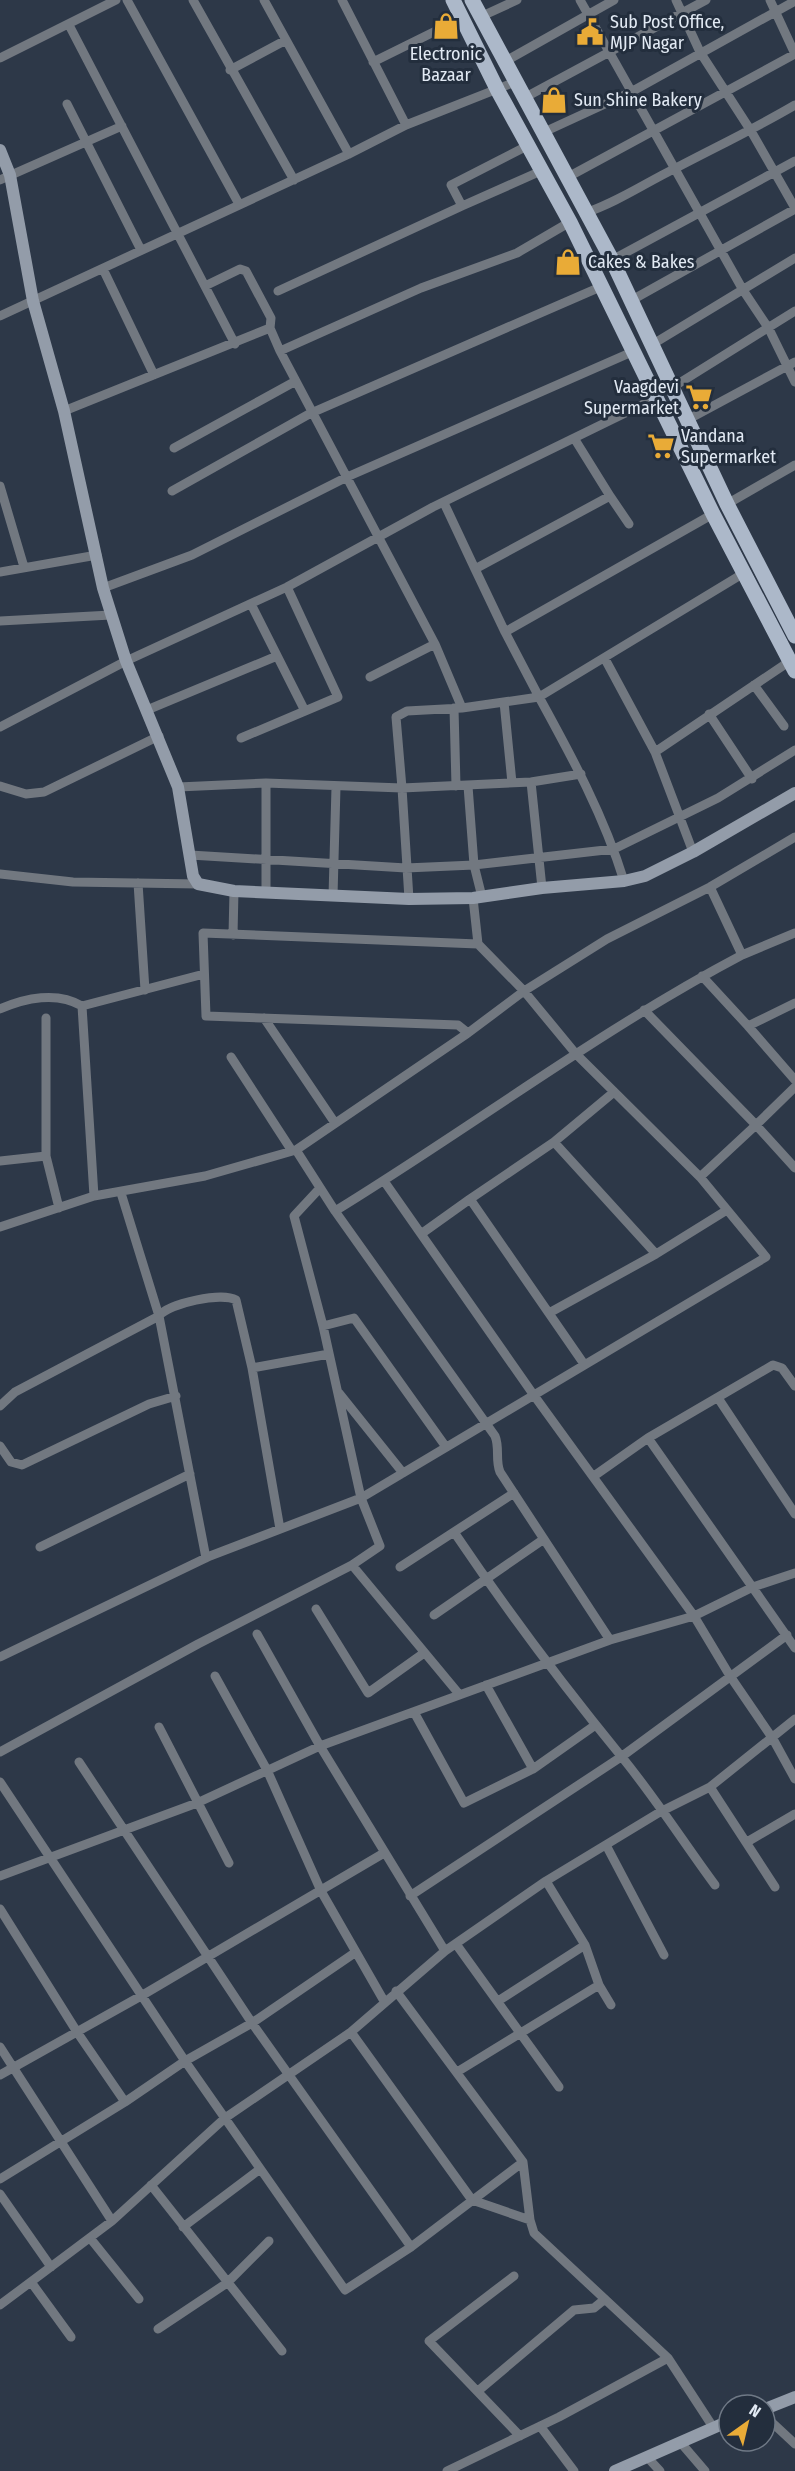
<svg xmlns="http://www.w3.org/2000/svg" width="795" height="2471" font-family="'Fira Sans Condensed',sans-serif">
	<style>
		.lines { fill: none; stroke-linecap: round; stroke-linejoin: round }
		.street { stroke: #727880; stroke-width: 9 }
		.secondary { stroke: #939ca9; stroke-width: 12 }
		.primary { stroke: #acb8c9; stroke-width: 15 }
		.labels { text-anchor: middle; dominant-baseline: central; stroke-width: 6; stroke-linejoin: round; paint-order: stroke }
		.poi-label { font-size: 18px; fill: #e2eaf4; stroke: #232e3d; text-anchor: start }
	</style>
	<rect width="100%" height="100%" fill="#2d3848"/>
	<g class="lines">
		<!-- street -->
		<path class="street" d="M 127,0 L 239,204
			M 193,0 L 294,180
			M 264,0 L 349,154
			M 342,0 L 406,125
			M 580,0 L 743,290 L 769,329 L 795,382
			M 676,0 L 700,52 L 751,131 L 795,208
			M 770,0 L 795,54
			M 480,17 L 517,0
			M 69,25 L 235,344
			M 0,58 L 116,0
			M 373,62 L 462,18
			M 504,62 L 614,0
			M 230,70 L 286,40
			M 524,98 L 706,0
			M 67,104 L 141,250
			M 542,133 L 631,92 L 795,1
			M 568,177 L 795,54
			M 0,180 L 122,126
			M 462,206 L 541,171
			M 585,213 C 618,202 645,183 676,168 C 716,147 756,128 795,105
			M 612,260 L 795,161
			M 103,269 L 154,375
			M 205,286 L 240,269 L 246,271 L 271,318 L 270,328
			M 278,291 L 462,206 L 451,185 L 527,146
			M 632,300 L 795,209
			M 0,316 L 349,154 L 406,125 L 515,82
			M 653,344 L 795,258
			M 280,351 L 435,644 L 462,708
			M 653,392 L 673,387 L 795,311
			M 64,411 L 270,328 L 280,351 L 421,288 L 517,253 L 570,222
			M 687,420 L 795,362
			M 574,438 L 610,496
			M 174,448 L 294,382
			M 0,486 L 24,567
			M 172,491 L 311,413 L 600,287
			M 444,503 L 475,569 L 610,496 L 629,524
			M 727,504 L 795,465
			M 713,514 L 505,632 L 539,697 L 744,573
			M 475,569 L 505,632
			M 0,572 L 97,555
			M 103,588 L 192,555 L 347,477 L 632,352
			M 251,604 L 305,711 L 338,697 L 287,587
			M 0,621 L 111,615
			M 605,659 L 655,752 L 693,852
			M 370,677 L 435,644
			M 754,685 L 784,726
			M 504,702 L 512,783
			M 454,708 L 456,786
			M 147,710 L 277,656
			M 709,714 L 752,779
			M 0,727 L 126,661 L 287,587 L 433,507 L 656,398
			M 241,738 L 305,711
			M 655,752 L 790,661
			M 581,774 L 531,782 L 402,788 L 396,717 L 407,711 L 462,708 L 539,697 C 572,757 604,816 624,881
			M 531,782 L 542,888
			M 0,786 L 26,794 L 44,792 L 159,736
			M 468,786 L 474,865 L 482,897
			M 178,787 L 266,783
			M 190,855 L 406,868 L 474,865 L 614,849 L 718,798 L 795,750
			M 0,874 L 73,882 L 198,884
			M 138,883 L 145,990
			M 710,887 L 742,955 L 795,933
			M 266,891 L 266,783 L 402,788 L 409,899
			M 333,896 L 336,787
			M 473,898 L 478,944 L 524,991 L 576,1054 L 700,1177
			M 233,935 L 234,891
			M 702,976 L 748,1026
			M 795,1003 L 748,1026 L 795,1080
			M 0,1009 C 25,998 57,991 82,1006
			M 644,1010 L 756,1125 L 795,1087
			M 46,1018 L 46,1156 L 59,1208
			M 264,1018 L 335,1123
			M 468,1033 L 458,1025 L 206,1016 L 203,933 L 478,944
			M 231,1057 L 292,1151
			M 554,1142 L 614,1092
			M 296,1150 L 335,1211 C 472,1127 600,1030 742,955
			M 0,1161 L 46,1156
			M 384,1181 L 533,1394 L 694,1616 L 730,1676 L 773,1739 L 795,1779
			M 320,1188 L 294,1216 L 323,1326 L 354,1318 L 446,1447
			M 94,1196 L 82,1006 L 204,974
			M 335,1211 L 495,1436 C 500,1448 495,1460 500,1472 L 610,1640
			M 0,1227 L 94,1196 L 205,1176 L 296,1150 L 468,1033 L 524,991 L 607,939 L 710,887 L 795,837
			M 421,1234 L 470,1199
			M 549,1313 L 656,1254 L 727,1210
			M 584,1364 L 470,1199 L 554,1142 L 656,1254
			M 252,1368 L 329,1354
			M 339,1393 L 403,1473
			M 718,1398 L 795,1514
			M 0,1406 L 15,1392 L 159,1316 L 121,1193
			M 648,1438 L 795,1648
			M 0,1446 L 11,1462 L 22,1465 L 149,1404 L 176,1396
			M 594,1476 L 648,1438 L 773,1365 L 782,1368 L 795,1386
			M 454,1532 C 506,1609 562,1684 621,1756 C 654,1796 684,1843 715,1885
			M 40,1547 L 190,1474
			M 206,1558 L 159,1316 C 169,1303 222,1292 236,1300 L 252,1368 L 280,1529
			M 352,1565 L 459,1694
			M 400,1567 L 514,1493
			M 316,1609 L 368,1693 L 424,1653
			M 434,1615 L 544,1539
			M 257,1634 L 320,1746 L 445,1951
			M 0,1657 L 210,1556 L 361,1498 L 323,1326
			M 215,1676 L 267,1770 L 321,1891 L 384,2001
			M 486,1685 L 533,1769
			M 414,1712 L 464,1803 L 533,1769 L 594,1726
			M 159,1727 L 229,1863
			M 0,1752 L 198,1644 L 352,1565 L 380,1546 L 361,1498 L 766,1257 L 700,1177 L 756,1125 L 795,1168
			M 79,1762 L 252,2023 L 411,2247
			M 0,1782 L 185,2061 L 345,2290 L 411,2247 L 523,2162
			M 710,1787 L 775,1887
			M 747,1842 L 795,1814
			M 606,1845 L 664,1955
			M 0,1876 L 197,1803 L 320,1746 L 610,1640 L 694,1616 L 753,1587 L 795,1573
			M 546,1881 L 585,1945 L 599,1985 L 611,2005
			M 410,1896 L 621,1757 L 787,1635
			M 0,1909 L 77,2032 L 125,2102
			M 456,1944 L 559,2087
			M 396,1991 L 523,2162 L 530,2220 L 534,2233 L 668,2358 L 713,2427
			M 498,2001 L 585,1945
			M 351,2032 L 472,2200 L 530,2220
			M 0,2047 L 112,2221
			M 457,2072 L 599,1985
			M 0,2075 L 141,1996 L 384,1853
			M 0,2179 L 125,2102 L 185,2061 L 252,2023 L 356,1952
			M 151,2185 L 282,2351
			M 0,2194 L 51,2267
			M 183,2227 L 260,2169
			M 90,2238 L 139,2299
			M 514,2276 L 429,2341 L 520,2436
			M 31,2282 L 71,2337
			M 0,2305 L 112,2221 L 225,2118 L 351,2032 L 445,1951 L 546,1881 L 660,1812 L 710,1787 L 795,1719
			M 158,2329 L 227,2283 L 269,2241
			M 478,2391 L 574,2310 L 594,2308 L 605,2299
			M 765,2416 L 795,2444
			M 540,2426 L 574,2471
			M 681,2443 L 705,2471
			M 648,2458 L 660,2471
			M 447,2471 L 559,2417 L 668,2358"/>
		<!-- secondary -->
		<path class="secondary" d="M 0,150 L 10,175 L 33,301 L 64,411 L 103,588 L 126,661 L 178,787 L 193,876 L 198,884 L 234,891 L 409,899 L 473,898 L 542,888 L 624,881 L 645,876 L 693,852 L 795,793
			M 765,2409 L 795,2397
			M 615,2471 L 729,2421"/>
		<!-- primary -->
		<path class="primary" d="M 453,0 L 498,91 L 570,222 L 713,514 L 795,671
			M 472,0 L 612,260 L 727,504 L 795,636"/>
	</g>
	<!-- icons -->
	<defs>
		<symbol id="shop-bare" viewBox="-9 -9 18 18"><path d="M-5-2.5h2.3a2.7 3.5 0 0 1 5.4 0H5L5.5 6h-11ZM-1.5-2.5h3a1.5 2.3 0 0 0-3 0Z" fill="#e9ab37" stroke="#232e3d" stroke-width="2.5" paint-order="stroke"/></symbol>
		<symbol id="civic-bare" viewBox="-9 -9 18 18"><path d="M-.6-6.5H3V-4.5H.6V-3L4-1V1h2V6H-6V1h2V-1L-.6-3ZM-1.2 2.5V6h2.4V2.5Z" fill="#e9ab37" stroke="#232e3d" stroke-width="2.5" paint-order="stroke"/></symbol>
		<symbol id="supermarket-bare" viewBox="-9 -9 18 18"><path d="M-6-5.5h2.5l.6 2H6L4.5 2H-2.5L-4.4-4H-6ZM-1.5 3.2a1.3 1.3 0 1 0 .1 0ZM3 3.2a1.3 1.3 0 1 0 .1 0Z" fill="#e9ab37" stroke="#232e3d" stroke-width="2.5" paint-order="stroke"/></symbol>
	</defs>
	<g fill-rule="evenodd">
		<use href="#shop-bare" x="427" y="7" width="38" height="38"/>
		<use href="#civic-bare" x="571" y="13" width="38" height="38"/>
		<use href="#shop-bare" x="535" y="81" width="38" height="38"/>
		<use href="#shop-bare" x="549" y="243" width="38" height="38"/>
		<use href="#supermarket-bare" x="680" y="378" width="38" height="38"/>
		<use href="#supermarket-bare" x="642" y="427" width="38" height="38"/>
	</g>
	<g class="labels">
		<!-- poi labels -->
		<g class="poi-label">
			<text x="610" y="22">Sub Post Office,<tspan x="610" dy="21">MJP Nagar</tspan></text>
			<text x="446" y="54" text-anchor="middle">Electronic<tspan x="446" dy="21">Bazaar</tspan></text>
			<text x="574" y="100">Sun Shine Bakery</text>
			<text x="588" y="262">Cakes &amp; Bakes</text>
			<text x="679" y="387" text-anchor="end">Vaagdevi<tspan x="679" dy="21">Supermarket</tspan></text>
			<text x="681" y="436">Vandana<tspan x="681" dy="21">Supermarket</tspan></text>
		</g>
	</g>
	<!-- north arrow -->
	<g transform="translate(747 2423) rotate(34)"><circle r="28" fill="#232e3d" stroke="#6f7986" stroke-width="1.5"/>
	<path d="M0-4.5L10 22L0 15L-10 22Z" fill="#e9ab37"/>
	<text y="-9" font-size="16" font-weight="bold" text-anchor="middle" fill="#e2eaf4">N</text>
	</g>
</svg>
